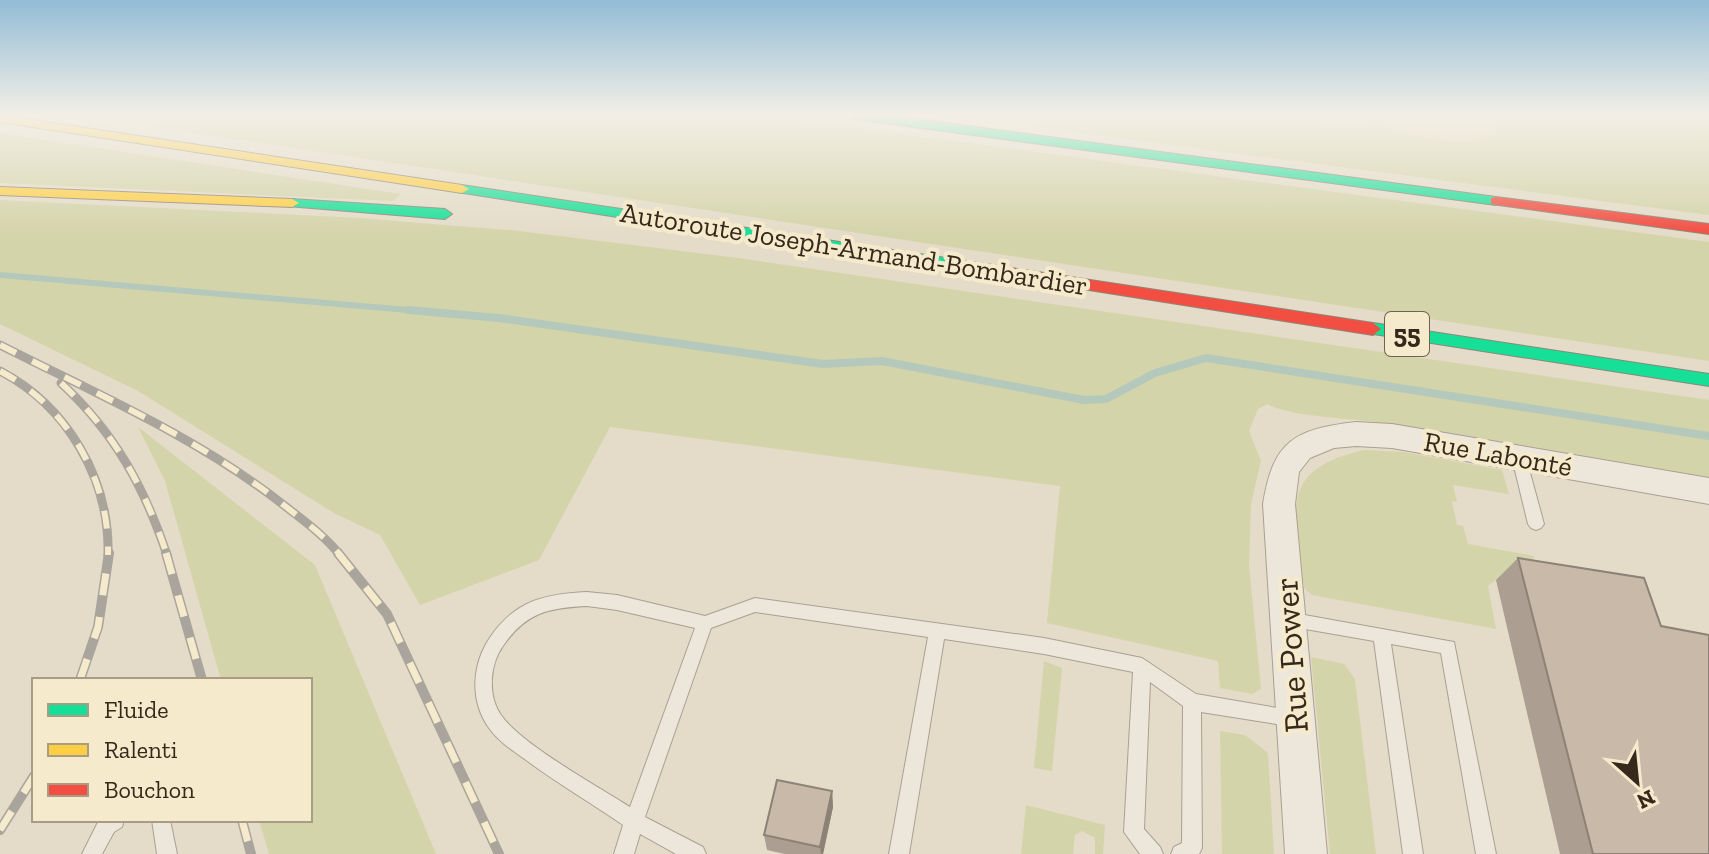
<svg xmlns="http://www.w3.org/2000/svg" width="1709" height="854" font-family="'Zilla Slab',serif">
	<style>
		.farmland { fill: #e5dbb8 }
		.green { fill: #d4d4aa }
		.lines { fill: none; stroke-linecap: round; stroke-linejoin: round }
		.stream-far1 { stroke: #b5c8bc; stroke-width: 6 }
		.stream { stroke: #b5c8bc; stroke-width: 8 }
		.lane-casing { stroke: #a9a092; stroke-width: 2 }
		.street-casing { stroke: #a9a092; stroke-width: 2 }
		.fast-casing { stroke: #8e8679; stroke-width: 2 }
		.slow-casing { stroke: #8e8679; stroke-width: 2 }
		.jam-casing { stroke: #8e8679; stroke-width: 2 }
		.lane { fill: #ece6db; fill-rule: evenodd }
		.street { fill: #ece6db; fill-rule: evenodd }
		.fast { fill: #16e098; fill-rule: evenodd }
		.slow { fill: #ffcf43; fill-rule: evenodd }
		.jam { fill: #f24e42; fill-rule: evenodd }
		.rail-far1-casing { stroke: #aaa59c; stroke-width: 9 }
		.rail-casing { stroke: #aaa59c; stroke-width: 10 }
		.rail-far1 { stroke: #f6eacd; stroke-width: 6; stroke-dasharray: 18; stroke-linecap: butt }
		.rail { stroke: #f6eacd; stroke-width: 7; stroke-dasharray: 22; stroke-linecap: butt }
		.wall { fill: #ac9f91 }
		.shaded-wall { fill: #8c8276 }
		.building { fill: #c8b9a9; stroke: #8c8276; stroke-width: 2 }
		.labels { text-anchor: middle; dominant-baseline: central; stroke-width: 8; stroke-linejoin: round; paint-order: stroke }
		.shield { fill: #f6eacd; stroke: #706250; stroke-width: 2 }
		.shield-label { font-size: 26px; font-weight: bold; fill: #36281b }
		.street-label { font-size: 28px; fill: #36281b; stroke: #f6eacd }
		.near-street-label { font-size: 34px; fill: #36281b; stroke: #f6eacd }
	</style>
	<rect width="100%" height="100%" fill="#e4dcc8"/>
	<!-- farmland -->
	<path class="farmland" d="M 1380,115 L 1490,115 L 1498,131 L 1493,136 L 1474,142 L 1412,135 L 1386,128 Z"/>
	<!-- green -->
	<path class="green" d="M 74,115 L 759,115 L 1709,242 L 1709,361 Z
		M 941,115 L 1272,115 L 1357,126 L 1364,123 L 1363,115 L 1380,115 L 1386,128 C 1410,134 1481,153 1497,131 L 1490,115 L 1709,115 L 1709,215 Z
		M 0,133 L 401,194 L 393,201 L 0,183 Z
		M 0,200 L 360,218 L 519,231 L 738,258 L 1709,400 L 1709,478 C 1600,460 1491,439 1381,423 C 1350,418 1290,417 1267,404 L 1258,409 L 1249,431 L 1261,461 L 1251,504 L 1249,565 L 1261,689 L 1252,694 L 1220,688 L 1218,661 L 1047,623 L 1060,486 L 610,427 L 539,560 L 420,605 L 380,535 L 334,513 L 138,391 L 0,324 Z
		M 138,427 L 315,565 L 436,854 L 269,854 L 259,820 L 310,820 L 310,680 L 221,680 L 165,481 Z
		M 1364,450 L 1403,452 L 1502,470 L 1509,494 L 1453,485 L 1457,502 L 1452,501 L 1457,525 L 1463,526 L 1468,544 L 1534,556 L 1533,560 L 1524,560 L 1488,586 L 1496,629 L 1312,595 L 1304,588 C 1297,514 1273,471 1364,450 Z
		M 1311,657 L 1344,664 L 1355,679 L 1376,854 L 1330,854 Z
		M 1044,661 L 1062,668 L 1052,771 L 1034,768 Z
		M 1220,731 L 1245,735 L 1268,753 L 1274,854 L 1222,854 Z
		M 1026,805 L 1105,825 L 1103,854 L 1095,854 L 1095,838 L 1082,831 L 1075,835 L 1073,854 L 1021,854 Z"/>
	<g class="lines">
		<!-- stream-far1 -->
		<path class="stream-far1" d="M 0,275 L 431,312"/>
		<!-- stream -->
		<path class="stream" d="M 408,310 L 499,318 L 823,364 L 882,361 L 1084,400 L 1106,399 L 1155,373 L 1206,358 L 1709,436"/>
		<defs>
			<path id="lane" d="M 1519,452 L 1524,454 L 1526,458 L 1544,524 L 1541,528 L 1536,530 L 1531,528 L 1528,524 L 1512,458 L 1514,454 Z
				M 587,592 L 617,595 L 705,616 L 755,598 L 1044,638 L 1142,658 L 1196,694 L 1295,711 L 1301,713 L 1304,719 L 1301,725 L 1295,727 L 1201,712 L 1202,848 L 1199,854 L 1171,854 L 1174,847 L 1182,843 L 1183,706 L 1150,682 L 1144,829 L 1160,847 L 1163,854 L 1140,854 L 1124,832 L 1133,672 L 1044,654 L 944,639 L 909,854 L 889,854 L 928,637 L 755,612 L 711,628 L 645,817 L 703,847 L 706,854 L 676,854 L 640,834 L 634,854 L 614,854 L 623,825 C 591,803 557,783 526,760 C 513,751 498,741 489,728 C 469,700 472,663 491,636 C 516,600 546,594 587,592 ZM 587,606 L 617,610 L 695,628 L 630,807 C 597,786 521,744 501,715 C 487,695 490,664 503,646 C 526,612 549,608 587,606 Z
				M 1288,612 L 1454,642 L 1496,854 L 1476,854 L 1441,653 L 1391,644 L 1423,854 L 1403,854 L 1374,641 L 1288,626 L 1282,624 L 1280,619 L 1282,614 Z
				M 99,820 L 124,820 L 122,827 L 114,832 L 102,854 L 82,854 Z
				M 152,820 L 170,820 L 177,854 L 157,854 Z"/>
			<path id="street" d="M 1356,422 L 1392,424 L 1709,478 L 1709,504 L 1392,448 L 1356,446 L 1334,448 L 1310,458 L 1299,472 L 1295,504 L 1327,854 L 1285,854 L 1263,504 C 1273,441 1294,429 1356,422 Z"/>
			<path id="fast" d="M 848,115 L 886,115 L 1496,197 L 1503,201 L 1496,205 L 854,119 Z
				M 462,185 L 992,265 L 1000,270 L 992,275 L 457,192 L 455,189 Z
				M 292,199 L 445,209 L 452,214 L 445,219 L 287,206 L 287,200 Z
				M 1373,323 L 1709,374 L 1709,386 L 1367,333 L 1365,329 Z"/>
			<path id="slow" d="M 0,115 L 462,185 L 469,189 L 462,193 L 0,122 Z
				M 0,187 L 292,199 L 299,203 L 292,207 L 0,195 Z"/>
			<path id="jam" d="M 1496,197 L 1709,224 L 1709,234 L 1491,204 L 1491,198 Z
				M 992,265 L 1373,323 L 1381,329 L 1373,335 L 987,274 L 984,270 L 987,266 Z"/>
		</defs>
		<!-- lane casing -->
		<use href="#lane" class="lane-casing"/>
		<!-- street casing -->
		<use href="#street" class="street-casing"/>
		<!-- fast casing -->
		<use href="#fast" class="fast-casing"/>
		<!-- slow casing -->
		<use href="#slow" class="slow-casing"/>
		<!-- jam casing -->
		<use href="#jam" class="jam-casing"/>
		<!-- lane -->
		<use href="#lane" class="lane"/>
		<!-- street -->
		<use href="#street" class="street"/>
		<!-- fast -->
		<use href="#fast" class="fast"/>
		<!-- slow -->
		<use href="#slow" class="slow"/>
		<!-- jam -->
		<use href="#jam" class="jam"/>
		<defs>
			<path id="rail-far1" d="M 0,345 C 97,394 199,438 285,506 C 304,521 324,535 340,555
				M 0,371 C 67,406 110,479 108,555
				M 61,383 C 114,432 144,486 167,555"/>
			<path id="rail" d="M 166,553 L 202,680
				M 338,553 L 387,614 L 499,854
				M 80,680 L 98,627 L 109,553
				M 242,820 L 251,854
				M 0,830 L 34,776"/>
		</defs>
		<!-- rail-far1 casing -->
		<use href="#rail-far1" class="rail-far1-casing"/>
		<!-- rail casing -->
		<use href="#rail" class="rail-casing"/>
		<!-- rail-far1 -->
		<use href="#rail-far1" class="rail-far1"/>
		<!-- rail -->
		<use href="#rail" class="rail"/>
	</g>
	<!-- wall -->
	<path class="wall" d="M 1518,558 L 1709,854 L 1560,854 L 1496,580 Z
		M 832,791 L 833,807 L 823,854 L 785,854 L 767,850 L 764,835 Z"/>
	<!-- shaded-wall -->
	<path class="shaded-wall" d="M 832,791 L 833,807 L 823,854 L 821,854 L 820,847 Z"/>
	<!-- building -->
	<path class="building" d="M 1518,558 L 1644,578 L 1661,626 L 1709,635 L 1709,854 L 1593,854 Z
		M 777,780 L 832,791 L 820,847 L 764,835 Z"/>
	<!-- sky -->
	<linearGradient id="sky" x2="0" y2="1"><stop stop-color="#93bcd6"/><stop offset="0.49" stop-color="#f3efe6"/><stop offset="1" stop-color="#f3efe6" stop-opacity="0"/></linearGradient>
	<rect width="1709" height="235" fill="url(#sky)"/>
	<g class="labels">
		<!-- shield labels -->
		<rect class="shield" x="1385" y="312" width="44" height="44" rx="6"/>
		<g class="shield-label">
			<text x="1407" y="334">55</text>
		</g>
		<!-- street labels -->
		<g class="street-label">
			<text transform="translate(854 249) rotate(9)">Autoroute Joseph-Armand-Bombardier</text>
			<text transform="translate(1498 454) rotate(10)">Rue Labonté</text>
		</g>
		<!-- near-street labels -->
		<g class="near-street-label">
			<text transform="translate(1291 655) rotate(-94)">Rue Power</text>
		</g>
	</g>
	<!-- legend -->
	<rect x="32" y="678" width="280" height="144" fill="#f6eacd" stroke="#a99c86" stroke-width="2"/>
	<rect x="48" y="704" width="40" height="12" fill="#16e098" stroke="#a99c86" stroke-width="2"/>
	<text x="104" y="718" font-size="24" fill="#36281b">Fluide</text>
	<rect x="48" y="744" width="40" height="12" fill="#ffcf43" stroke="#a99c86" stroke-width="2"/>
	<text x="104" y="758" font-size="24" fill="#36281b">Ralenti</text>
	<rect x="48" y="784" width="40" height="12" fill="#f24e42" stroke="#a99c86" stroke-width="2"/>
	<text x="104" y="798" font-size="24" fill="#36281b">Bouchon</text>
	<!-- north arrow -->
	<g transform="translate(1637 782) rotate(153)" stroke="#f6eacd" stroke-width="6" paint-order="stroke">
	<path d="M0-6L14 30L0 20L-14 30Z" fill="#36281b"/>
	<text y="-12" font-size="22" font-weight="bold" text-anchor="middle" fill="#36281b">N</text>
	</g>
</svg>
